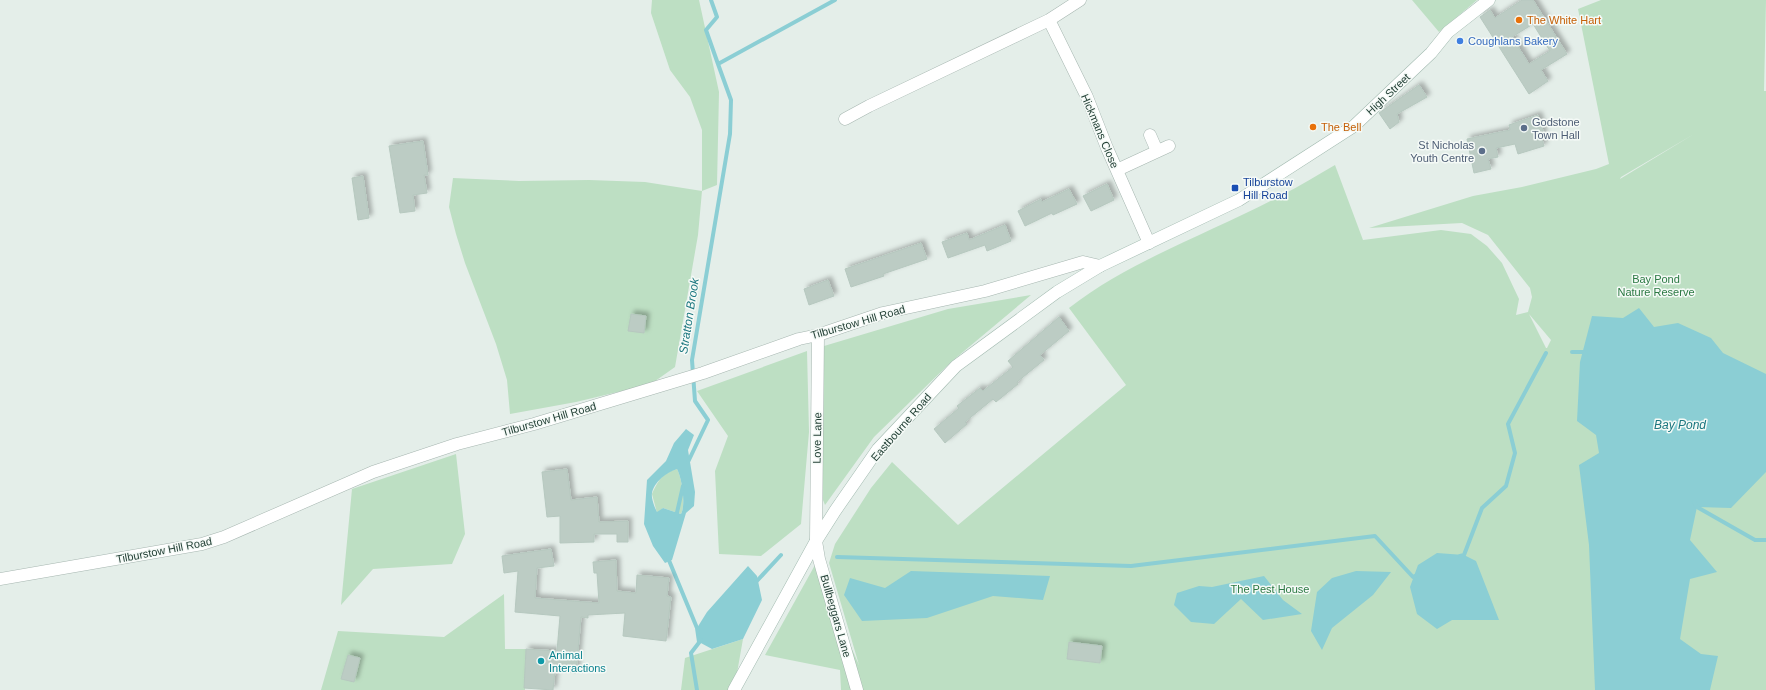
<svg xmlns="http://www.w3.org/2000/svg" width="1766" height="690" font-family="Arial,sans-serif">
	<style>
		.green { fill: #bddfc3; fill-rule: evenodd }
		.water { fill: #8bced4; fill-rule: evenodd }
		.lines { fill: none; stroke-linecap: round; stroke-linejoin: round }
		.stream { stroke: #8bced4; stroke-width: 4 }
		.building { fill: #bcccc4; stroke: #b6c8bf; fill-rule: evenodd; filter: url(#shadow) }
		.minor-casing { stroke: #a6b6b0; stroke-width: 13 }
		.secondary-casing { stroke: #a2bab0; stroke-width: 13 }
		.minor { stroke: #fff; stroke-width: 12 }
		.secondary { stroke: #fff; stroke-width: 12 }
		.food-dot { fill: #e8710a; stroke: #f5faf7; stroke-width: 1.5 }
		.shop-dot { fill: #3f7fe0; stroke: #f5faf7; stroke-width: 1.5 }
		.service-dot { fill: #5c6f8a; stroke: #f5faf7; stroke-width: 1.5 }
		.transit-dot { fill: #1a4fb4; stroke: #f5faf7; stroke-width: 1.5 }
		.culture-dot { fill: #0f9aa8; stroke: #f5faf7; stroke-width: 1.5 }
		.labels { text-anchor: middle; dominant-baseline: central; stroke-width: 3; stroke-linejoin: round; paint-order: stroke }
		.food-label { font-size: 11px; fill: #c56008; stroke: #f5faf7; text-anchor: start }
		.shop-label { font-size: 11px; fill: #366cbe; stroke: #f5faf7; text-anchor: start }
		.street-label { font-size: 11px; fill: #234036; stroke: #f5faf7 }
		.service-label { font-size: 11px; fill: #4e5e75; stroke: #f5faf7; text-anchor: start }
		.transit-label { font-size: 11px; fill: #164399; stroke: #f5faf7; text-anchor: start }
		.park-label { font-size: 11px; fill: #2b7943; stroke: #f5faf7 }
		.culture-label { font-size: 11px; fill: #0d838f; stroke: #f5faf7; text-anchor: start }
		.water-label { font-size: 12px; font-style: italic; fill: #1a767f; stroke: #f5faf7 }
	</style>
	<defs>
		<filter id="shadow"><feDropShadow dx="3.5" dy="-3.5" stdDeviation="2" flood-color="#0004"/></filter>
	</defs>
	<rect width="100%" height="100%" fill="#e4eee9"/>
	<!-- green -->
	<path class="green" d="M 652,0 L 699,0 L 719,92 L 717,185 L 702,191 L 698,235 L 675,367 L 651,384 L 576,402 L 510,414 L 507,380 L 496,344 L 465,263 L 456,234 L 449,207 L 453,178 L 519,181 L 589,180 L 645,182 L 702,191 L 702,130 L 690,97 L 670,70 L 651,13 Z
		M 1412,0 L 1477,0 L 1439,32 Z
		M 1601,0 L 1766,0 L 1764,91 L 1766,91 L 1766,690 L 841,690 L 840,670 L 765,655 L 815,565 L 859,665 L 829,563 L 835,544 L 871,488 L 892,462 L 958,525 L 1126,385 L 1069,308 C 1132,259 1211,233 1282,195 C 1300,186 1317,175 1335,165 L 1363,240 L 1441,230 L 1471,234 L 1487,246 L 1502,263 L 1519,299 L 1516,315 L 1528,312 L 1532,297 L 1530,288 L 1488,235 L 1462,223 L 1369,228 L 1473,196 L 1522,187 L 1596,169 L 1609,164 L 1578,9 ZM 1694,134 L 1620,179 L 1621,177 ZM 1529,314 L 1551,340 L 1547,348 L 1546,348 Z
		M 1031,295 L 951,362 L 874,437 L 825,505 L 821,495 L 824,346 L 948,309 Z
		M 807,351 L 809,432 L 801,524 L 761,556 L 719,554 L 715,471 L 728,436 L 697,391 Z
		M 456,454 L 465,534 L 452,564 L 373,569 L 341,605 L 352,489 Z
		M 677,469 C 682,478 686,505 681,514 L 663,508 L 657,513 L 652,494 C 658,481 662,473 677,469 Z
		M 504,594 L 505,649 L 526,649 L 525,690 L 321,690 L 338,631 L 444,637 Z
		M 743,639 L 734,690 L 681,690 L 685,658 Z"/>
	<!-- water -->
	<path class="water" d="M 1639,308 L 1654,327 L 1678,323 L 1711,338 L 1723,353 L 1766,374 L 1766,472 L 1731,508 L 1697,507 L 1690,540 L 1717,572 L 1690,579 L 1680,639 L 1701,654 L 1718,656 L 1710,690 L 1595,690 L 1589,545 L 1579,465 L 1599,453 L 1596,435 L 1577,421 L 1580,362 L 1592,316 L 1623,318 Z
		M 686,429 L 694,435 L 688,450 L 695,492 L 694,506 L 686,513 L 672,560 L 665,563 L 653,546 L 644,524 L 647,480 L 666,461 L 674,443 ZM 677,469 C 682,478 686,505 681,514 L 663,508 L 657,512 C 655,508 651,499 652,493 C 654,482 667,472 677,469 Z
		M 1437,553 L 1464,555 L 1476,561 L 1499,620 L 1452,620 L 1437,629 L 1417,614 L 1410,587 L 1418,565 Z
		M 748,566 L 757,576 L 762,600 L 743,639 L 712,649 L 699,642 L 697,628 L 707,612 Z
		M 911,571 L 1050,576 L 1043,600 L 993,596 L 927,618 L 862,621 L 844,595 L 850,578 L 885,588 Z
		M 1356,571 L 1391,572 L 1373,595 L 1332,628 L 1322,650 L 1311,631 L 1317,592 L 1332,578 Z
		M 1264,576 L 1283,600 L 1302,614 L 1263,620 L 1241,599 L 1214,624 L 1191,622 L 1174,605 L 1177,593 L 1199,586 L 1212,587 Z"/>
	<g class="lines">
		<!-- stream -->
		<path class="stream" d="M 711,0 L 717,17 L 706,30 L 718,64
			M 1572,352 L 1583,352 L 1586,355
			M 688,462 L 708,420 L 695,401 L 692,360 L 730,134 L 731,100 L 718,64 L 835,0
			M 1694,502 L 1697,507 L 1755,540 L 1766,540
			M 676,517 L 683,486
			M 1460,556 L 1464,555 L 1482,508 L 1506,486 L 1515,453 L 1508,424 L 1546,353
			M 837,557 L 1131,566 L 1375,536 L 1413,577 L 1417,575
			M 668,558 L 697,628 L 699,642
			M 755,583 L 781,555
			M 697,690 L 691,653 L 701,640"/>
	</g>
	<!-- building -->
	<path class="building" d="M 1522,0 L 1533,0 L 1567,54 L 1541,70 L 1548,81 L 1529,94 L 1480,17 L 1490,10 L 1495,18 ZM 1533,24 L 1550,51 L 1529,64 L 1512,37 Z
		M 1419,85 L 1427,97 L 1397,114 L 1399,122 L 1390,129 L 1379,113 Z
		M 1538,115 L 1544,134 L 1541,135 L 1544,146 L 1518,154 L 1515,144 L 1496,148 L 1498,157 L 1488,159 L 1491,169 L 1474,173 L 1467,139 L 1510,130 L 1509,125 Z
		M 423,141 L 428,175 L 424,175 L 427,193 L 413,195 L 415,211 L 400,213 L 389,146 Z
		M 363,176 L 369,218 L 358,220 L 352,178 Z
		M 1107,184 L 1114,200 L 1091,211 L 1083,196 Z
		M 1069,189 L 1077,204 L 1053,215 L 1052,213 L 1025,226 L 1018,211 L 1041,199 L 1042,202 Z
		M 1005,225 L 1011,241 L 987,251 L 985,245 L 948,258 L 942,242 L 967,233 L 969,240 Z
		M 921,243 L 927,259 L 883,274 L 884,276 L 851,287 L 845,269 Z
		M 828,280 L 834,296 L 809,305 L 804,289 Z
		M 631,314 L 646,316 L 644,333 L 628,331 Z
		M 1059,317 L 1069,331 L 1040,355 L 1044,360 L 1017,382 L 1018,384 L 996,402 L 993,399 L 965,422 L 967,424 L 945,443 L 934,429 L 959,408 L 957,406 L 980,388 L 983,391 L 1013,367 L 1008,361 Z
		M 567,469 L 571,500 L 597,497 L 599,522 L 628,521 L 628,542 L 617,542 L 617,534 L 594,534 L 594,542 L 560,543 L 560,516 L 547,517 L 542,472 Z
		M 551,549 L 554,566 L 537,568 L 535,598 L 599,603 L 597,573 L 594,573 L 593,562 L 616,560 L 617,591 L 636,593 L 637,575 L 669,578 L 667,596 L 671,597 L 666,641 L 623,636 L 625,613 L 588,615 L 588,618 L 581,617 L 576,673 L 555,671 L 553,690 L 524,688 L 526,649 L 557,651 L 560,616 L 515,612 L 518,571 L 504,573 L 502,556 Z
		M 1069,642 L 1102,646 L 1100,663 L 1067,659 Z
		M 348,655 L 360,658 L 354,682 L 341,679 Z"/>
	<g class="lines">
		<defs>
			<path id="minor" d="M 1049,20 L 1087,97 L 1107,148 L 1149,243
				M 845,119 L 869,106 L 1049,20 L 1080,0
				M 1150,135 L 1157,151
				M 1117,170 L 1169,146
				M 818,335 L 816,541 L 819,559 L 857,690
				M 0,579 L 202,544 L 224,537 L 373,472 L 457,444 L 534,424 L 703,373 L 799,339 L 818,335 L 883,313 L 985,291 L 1083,262 L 1100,266"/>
			<path id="secondary" d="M 734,690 L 816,541 L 835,511 L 878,449 L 956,366 L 1057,292 L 1100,266 L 1239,200 L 1354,126 L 1431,53 L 1448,32 L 1489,0"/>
		</defs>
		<!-- minor casing -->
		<use href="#minor" class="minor-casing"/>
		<!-- secondary casing -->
		<use href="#secondary" class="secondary-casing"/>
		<!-- minor -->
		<use href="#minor" class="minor"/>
		<!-- secondary -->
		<use href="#secondary" class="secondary"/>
	</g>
	<!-- markers -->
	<g class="food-dot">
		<circle cx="1519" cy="20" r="4"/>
		<circle cx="1313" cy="127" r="4"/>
	</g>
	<circle class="shop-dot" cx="1460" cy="41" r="4"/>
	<g class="service-dot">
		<circle cx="1524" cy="128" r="4"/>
		<circle cx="1482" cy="151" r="4"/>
	</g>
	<rect class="transit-dot" x="1231" y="184" width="8" height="8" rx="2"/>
	<circle class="culture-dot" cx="541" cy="661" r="4"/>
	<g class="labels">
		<!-- food labels -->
		<g class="food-label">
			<text x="1527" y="20">The White Hart</text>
			<text x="1321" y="127">The Bell</text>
		</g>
		<!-- shop labels -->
		<g class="shop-label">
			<text x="1468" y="41">Coughlans Bakery</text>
		</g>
		<!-- street labels -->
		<g class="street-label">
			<text transform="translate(1388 94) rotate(-43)">High Street</text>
			<text transform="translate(1100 131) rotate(67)">Hickmans Close</text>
			<text transform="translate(858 322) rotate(-16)">Tilburstow Hill Road</text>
			<text transform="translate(549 419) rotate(-16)">Tilburstow Hill Road</text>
			<text transform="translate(901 427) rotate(-49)">Eastbourne Road</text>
			<text transform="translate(817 438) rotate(-89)">Love Lane</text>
			<text transform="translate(164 550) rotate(-11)">Tilburstow Hill Road</text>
			<text transform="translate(836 616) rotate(74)">Bullbeggars Lane</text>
		</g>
		<!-- service labels -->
		<g class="service-label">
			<text x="1532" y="122">Godstone<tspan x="1532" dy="13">Town Hall</tspan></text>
			<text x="1474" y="145" text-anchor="end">St Nicholas<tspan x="1474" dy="13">Youth Centre</tspan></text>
		</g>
		<!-- transit labels -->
		<g class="transit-label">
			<text x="1243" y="182">Tilburstow<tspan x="1243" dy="13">Hill Road</tspan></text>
		</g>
		<!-- park labels -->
		<g class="park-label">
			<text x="1656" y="279">Bay Pond<tspan x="1656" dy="13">Nature Reserve</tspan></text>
			<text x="1270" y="589">The Pest House</text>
		</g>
		<!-- culture labels -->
		<g class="culture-label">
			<text x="549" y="655">Animal<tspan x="549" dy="13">Interactions</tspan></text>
		</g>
		<!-- water labels -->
		<g class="water-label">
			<text transform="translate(689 316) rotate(-81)">Stratton Brook</text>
			<text x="1680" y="425">Bay Pond</text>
		</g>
	</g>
</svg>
